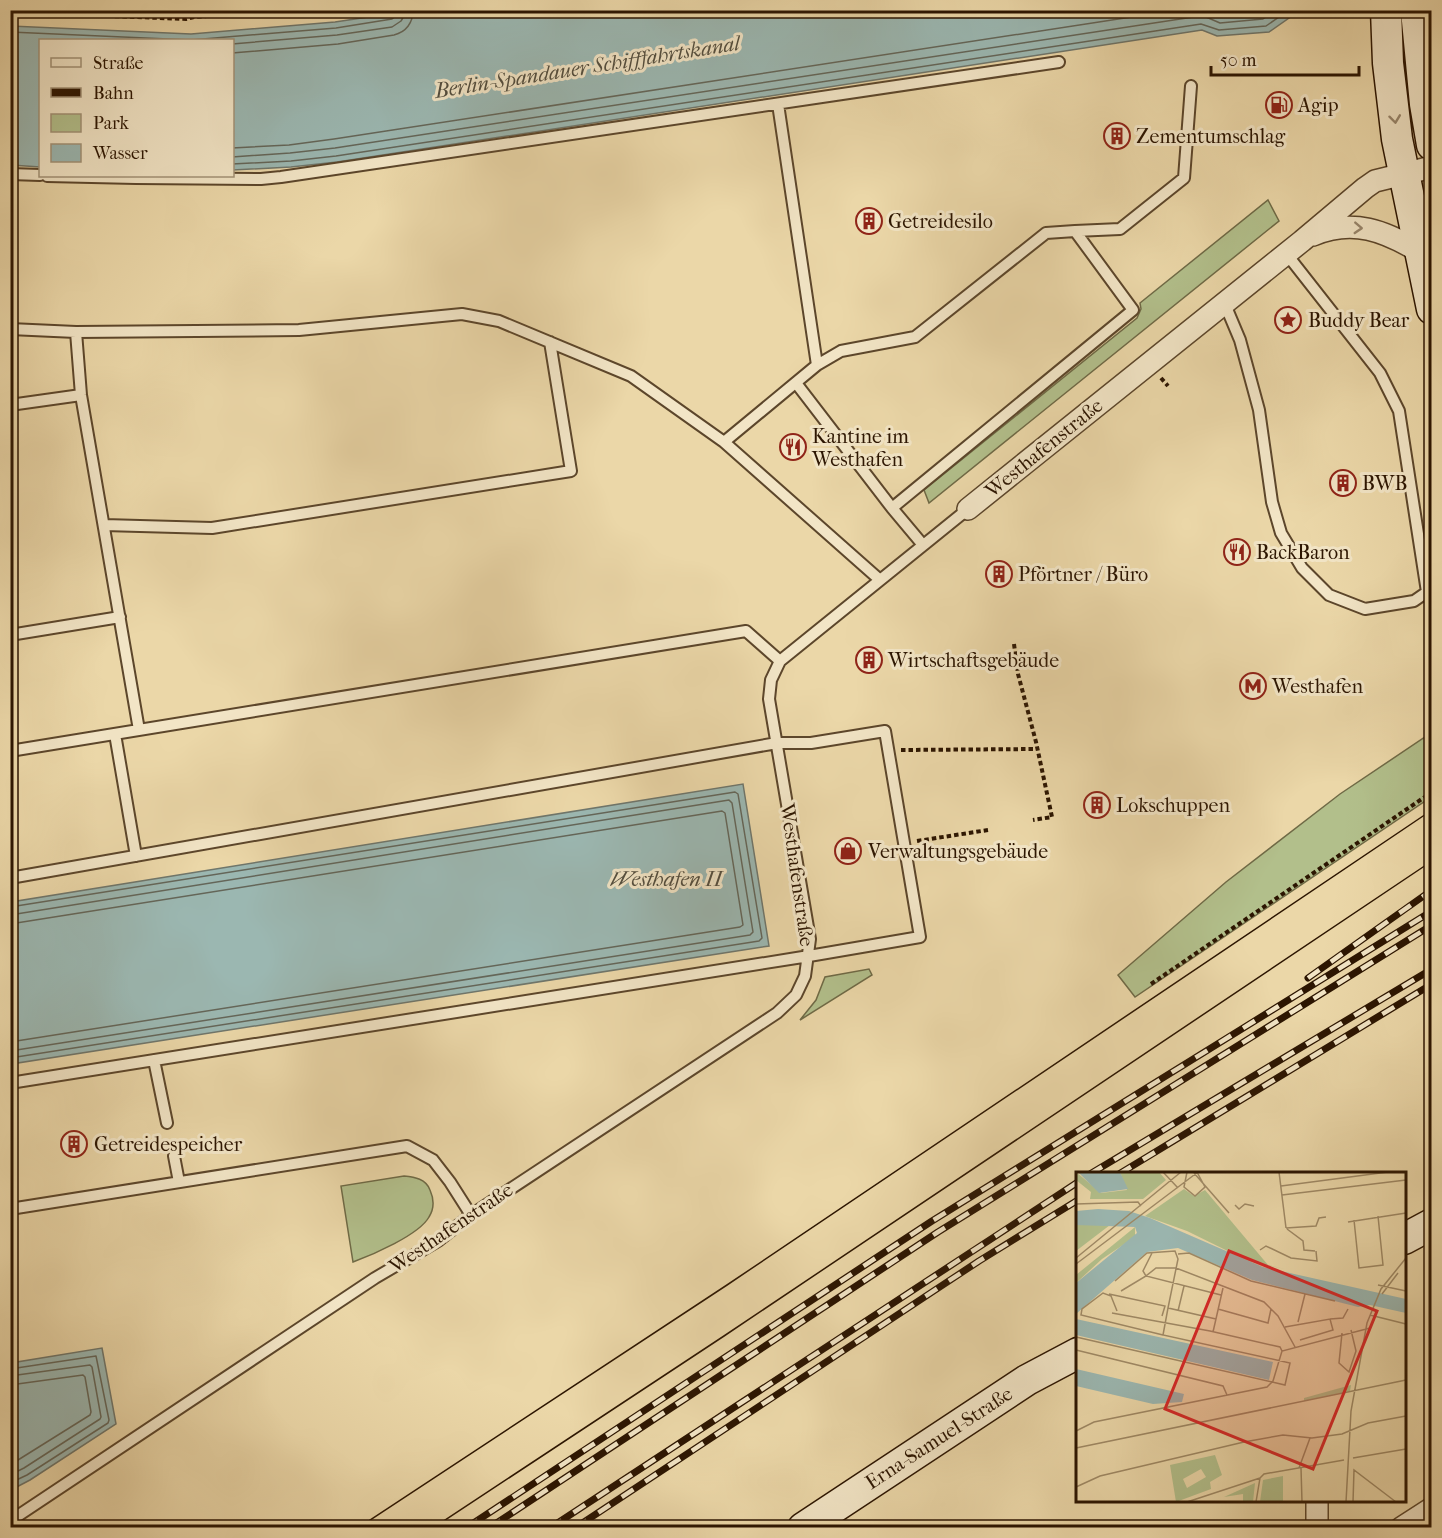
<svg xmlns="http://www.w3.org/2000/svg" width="1442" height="1538" font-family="'IM FELL French Canon',serif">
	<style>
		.green { fill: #b2bf8b; stroke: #6f6a46; stroke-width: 1.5 }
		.water { fill: #9bb7b1; stroke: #6f766b; stroke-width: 1.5 }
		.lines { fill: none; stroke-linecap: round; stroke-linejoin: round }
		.shore { stroke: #646659; stroke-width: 1.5 }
		.service-casing { stroke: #5c462b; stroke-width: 14 }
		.minor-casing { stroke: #5c462b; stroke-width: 24 }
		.secondary-casing { stroke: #2c1501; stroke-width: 33 }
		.path { stroke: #2c1501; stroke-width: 4; stroke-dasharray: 4.5 3; stroke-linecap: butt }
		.service { stroke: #f2e5c6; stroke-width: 10 }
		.minor { stroke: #f2e5c6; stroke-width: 21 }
		.secondary { stroke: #f2e5c6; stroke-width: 30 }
		.tram { stroke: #2c1501; stroke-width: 1.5 }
		.rail-casing { stroke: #2c1501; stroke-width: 7 }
		.rail { stroke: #f2e5c6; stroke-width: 4.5; stroke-dasharray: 14; stroke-linecap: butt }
		.oneway { stroke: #99876d }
		.labels { text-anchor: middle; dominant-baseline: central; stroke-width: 6; stroke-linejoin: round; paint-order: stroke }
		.poi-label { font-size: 20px; fill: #2c1501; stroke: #f2e5c6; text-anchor: start }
		.street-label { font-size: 20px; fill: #2c1501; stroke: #f2e5c6 }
		.water-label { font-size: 21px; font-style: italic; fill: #534e3f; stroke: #f2e5c6 }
		.inset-road { fill: none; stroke: #9f8965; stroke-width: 1.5 }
		.view { fill: #d62828; fill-opacity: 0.15; stroke: #d62828; stroke-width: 3 }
		.inset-edge { fill: none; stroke: #2c1501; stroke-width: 3 }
	</style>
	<rect width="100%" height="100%" fill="#ebd7a8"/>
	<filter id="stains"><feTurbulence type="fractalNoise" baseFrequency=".00333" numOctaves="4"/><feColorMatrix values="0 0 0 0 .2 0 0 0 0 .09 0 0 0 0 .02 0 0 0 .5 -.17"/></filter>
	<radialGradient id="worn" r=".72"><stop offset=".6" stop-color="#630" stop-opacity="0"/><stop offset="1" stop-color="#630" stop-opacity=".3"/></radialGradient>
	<!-- green -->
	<path class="green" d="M 164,11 L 189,16 L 150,17 L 31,11 Z
		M 1268,200 L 1279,221 L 929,503 L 924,490 L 1137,318 L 1141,309 L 1140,303 Z
		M 1431,733 L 1431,797 L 1135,997 L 1118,975 L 1226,882 L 1340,794 Z
		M 869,969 L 872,975 L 800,1020 L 816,1000 L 825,977 Z
		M 404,1176 C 415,1177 426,1179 430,1190 C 434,1199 434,1209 429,1217 C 419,1235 372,1255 353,1262 L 341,1186 Z"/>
	<!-- water -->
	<path class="water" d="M 408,11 L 408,10 L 1299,11 L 1269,32 L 1217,36 L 1202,30 L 337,162 L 291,167 L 233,170 L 232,40 L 40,40 L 40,167 L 11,165 L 11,26 L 191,34 L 335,22 Z
		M 743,784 L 769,946 L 11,1064 L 11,902 Z
		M 102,1348 L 116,1424 L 30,1480 L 11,1490 L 11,1363 Z"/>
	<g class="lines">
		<!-- shore -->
		<path class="shore" d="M 10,32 L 191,40 L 336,28 L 392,19 L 396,16 L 397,10
			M 232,44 L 337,35 L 392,27 L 401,21 L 404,16 L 404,10
			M 232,53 L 338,44 L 394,35 C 406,32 413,23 413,10
			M 232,148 L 289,145 L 334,139 L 1177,10
			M 232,157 L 290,153 L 335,148 L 1200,16 L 1206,17 L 1220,23 L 1263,19 L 1276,10
			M 232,164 L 291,161 L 336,156 L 1201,24 L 1219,30 L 1266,26 L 1289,10
			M 10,907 L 735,792 L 738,794 L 762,938 L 759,941 L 10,1058
			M 10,915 L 729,800 L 732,803 L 753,932 L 750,935 L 10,1051
			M 10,924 L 722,811 L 725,813 L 743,925 L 740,927 L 10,1042
			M 10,1369 L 96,1356 L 109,1420 L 108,1423 L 27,1475 L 10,1483
			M 10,1376 L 90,1365 L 92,1367 L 101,1417 L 100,1419 L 24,1468 L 10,1475
			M 10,1385 L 83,1375 L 85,1377 L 91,1412 L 90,1415 L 10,1465"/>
		<defs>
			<path id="service" d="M 778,104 L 817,365
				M 10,174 L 40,175
				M 47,176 L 136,178 L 261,179 L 281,177 L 1059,62
				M 1075,231 L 1120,229 L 1184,178 L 1191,86
				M 1224,302 L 1240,340 L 1259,410 L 1272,502 L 1281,533 L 1302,568 L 1329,595 L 1365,609 L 1414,601 L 1427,592 L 1399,411 L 1380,373 L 1285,252
				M 10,329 L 76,332 L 299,330 L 462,314 L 499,321 L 631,376 L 724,442 L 880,580
				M 76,332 L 81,395 L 139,730
				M 796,383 L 892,508 L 923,545
				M 10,405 L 81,395
				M 724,442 L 817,365 L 841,351 L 915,337 L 1046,233 L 1075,231 L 1133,310 L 892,508
				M 104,525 L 212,528 L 571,471 L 550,342
				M 10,635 L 120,617
				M 115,734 L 136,856
				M 10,751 L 746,631 L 780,661
				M 10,878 L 777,743 L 811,743 L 885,731 L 920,937 L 809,956 L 10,1083
				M 154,1060 L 167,1123
				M 174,1156 L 179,1182
				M 10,1209 L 407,1146 L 433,1160 L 450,1182 L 471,1215
				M 10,1521 L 375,1278 L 438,1241 L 471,1215 L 777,1013 L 796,995 L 805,976 L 810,939 L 769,699 L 771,680 L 780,661 L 968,509"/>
			<path id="minor" d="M 1313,235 C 1353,218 1385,231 1420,252
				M 968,509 L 1302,241 L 1365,188 L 1375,181 L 1432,167
				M 1317,1500 L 1317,1528
				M 1401,1528 L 1432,1508"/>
			<path id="secondary" d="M 1386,10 L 1388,63 L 1397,139 L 1432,309
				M 1416,10 L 1425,104 L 1432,145
				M 1404,1239 L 1432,1224
				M 803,1528 L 1027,1380 L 1078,1353"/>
		</defs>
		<!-- service casing -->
		<use href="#service" class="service-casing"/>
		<!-- minor casing -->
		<use href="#minor" class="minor-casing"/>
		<!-- secondary casing -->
		<use href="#secondary" class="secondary-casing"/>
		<!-- path -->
		<path class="path" d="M 174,10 L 194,16
			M 10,12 L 186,19 L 194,17 L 273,11 L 280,13 L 301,10
			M 1161,378 L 1168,386
			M 1014,644 L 1018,674 L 1036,742 L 1052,817 L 1033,820
			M 901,750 L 1037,749
			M 917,841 L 988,830
			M 1151,984 L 1432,792"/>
		<!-- service -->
		<use href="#service" class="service"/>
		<!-- minor -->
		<use href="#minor" class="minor"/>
		<!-- secondary -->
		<use href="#secondary" class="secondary"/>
		<!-- tram -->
		<path class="tram" d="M 358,1528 L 727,1285 L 1432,810
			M 433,1528 L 724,1336 L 1432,861"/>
		<defs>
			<path id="rail" d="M 1308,978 L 1432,890
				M 1090,1174 L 1432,969
				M 1119,1174 L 1432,984
				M 466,1528 L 932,1221 L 1432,911
				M 489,1528 L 938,1232 L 1432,925
				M 550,1528 L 1078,1182
				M 575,1528 L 979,1261 L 1078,1200"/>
		</defs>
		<!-- rail casing -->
		<use href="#rail" class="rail-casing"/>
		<!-- rail -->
		<use href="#rail" class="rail"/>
	</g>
	<!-- one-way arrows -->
	<defs><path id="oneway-chevron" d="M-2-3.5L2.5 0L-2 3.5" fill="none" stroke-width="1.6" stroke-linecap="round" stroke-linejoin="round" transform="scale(1.5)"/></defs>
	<g class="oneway">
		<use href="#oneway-chevron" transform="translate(1395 119) rotate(83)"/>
		<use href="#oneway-chevron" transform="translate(1358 228) rotate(3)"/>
	</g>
	<!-- icons -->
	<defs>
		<symbol id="fuel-ring" viewBox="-11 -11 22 22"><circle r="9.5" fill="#f2e5c6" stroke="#8f2418" stroke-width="1.5"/><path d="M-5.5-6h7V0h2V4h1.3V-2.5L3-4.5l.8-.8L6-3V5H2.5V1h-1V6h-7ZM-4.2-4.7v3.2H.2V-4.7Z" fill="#8f2418"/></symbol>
		<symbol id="building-ring" viewBox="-11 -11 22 22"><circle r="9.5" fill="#f2e5c6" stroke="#8f2418" stroke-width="1.5"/><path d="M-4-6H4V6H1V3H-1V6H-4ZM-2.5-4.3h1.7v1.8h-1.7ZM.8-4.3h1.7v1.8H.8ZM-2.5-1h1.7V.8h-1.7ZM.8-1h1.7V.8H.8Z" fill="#8f2418"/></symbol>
		<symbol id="sight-ring" viewBox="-11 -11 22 22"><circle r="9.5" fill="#f2e5c6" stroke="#8f2418" stroke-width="1.5"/><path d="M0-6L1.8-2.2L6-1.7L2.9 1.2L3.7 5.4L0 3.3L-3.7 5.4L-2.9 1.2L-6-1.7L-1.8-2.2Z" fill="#8f2418"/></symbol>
		<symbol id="restaurant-ring" viewBox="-11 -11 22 22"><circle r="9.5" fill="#f2e5c6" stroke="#8f2418" stroke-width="1.5"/><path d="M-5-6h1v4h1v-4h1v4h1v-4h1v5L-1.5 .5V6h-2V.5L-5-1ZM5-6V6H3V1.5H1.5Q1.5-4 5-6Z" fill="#8f2418"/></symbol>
		<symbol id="metro-ring" viewBox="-11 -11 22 22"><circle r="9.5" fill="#f2e5c6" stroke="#8f2418" stroke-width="1.5"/><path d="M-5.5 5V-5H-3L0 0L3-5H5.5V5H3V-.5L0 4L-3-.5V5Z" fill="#8f2418"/></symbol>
		<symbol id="shop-ring" viewBox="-11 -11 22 22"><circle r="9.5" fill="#f2e5c6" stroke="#8f2418" stroke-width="1.5"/><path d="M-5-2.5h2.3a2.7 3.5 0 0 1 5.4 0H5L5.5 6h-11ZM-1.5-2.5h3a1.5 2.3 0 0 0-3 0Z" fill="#8f2418"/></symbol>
	</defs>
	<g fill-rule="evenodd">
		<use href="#fuel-ring" x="1264" y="90" width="30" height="30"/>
		<use href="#building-ring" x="1102" y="121" width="30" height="30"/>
		<use href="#building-ring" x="854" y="206" width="30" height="30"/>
		<use href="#sight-ring" x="1273" y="305" width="30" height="30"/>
		<use href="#restaurant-ring" x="778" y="432" width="30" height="30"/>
		<use href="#building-ring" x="1328" y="468" width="30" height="30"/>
		<use href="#restaurant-ring" x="1222" y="537" width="30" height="30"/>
		<use href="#building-ring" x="984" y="559" width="30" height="30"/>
		<use href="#building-ring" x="854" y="645" width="30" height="30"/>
		<use href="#metro-ring" x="1238" y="671" width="30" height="30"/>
		<use href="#building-ring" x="1082" y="790" width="30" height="30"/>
		<use href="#shop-ring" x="833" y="836" width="30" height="30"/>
		<use href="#building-ring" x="59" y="1129" width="30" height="30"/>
	</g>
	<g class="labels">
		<!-- poi labels -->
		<g class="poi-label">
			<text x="1298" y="105">Agip</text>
			<text x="1136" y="136">Zementumschlag</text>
			<text x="888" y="221">Getreidesilo</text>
			<text x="1308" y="320">Buddy Bear</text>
			<text x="812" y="436">Kantine im<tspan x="812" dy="23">Westhafen</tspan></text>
			<text x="1362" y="483">BWB</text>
			<text x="1256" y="552">BackBaron</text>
			<text x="1018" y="574">Pförtner / Büro</text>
			<text x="888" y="660">Wirtschaftsgebäude</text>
			<text x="1272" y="686">Westhafen</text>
			<text x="1116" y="805">Lokschuppen</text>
			<text x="868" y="851">Verwaltungsgebäude</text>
			<text x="94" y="1144">Getreidespeicher</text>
		</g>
		<!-- street labels -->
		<g class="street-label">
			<text transform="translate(1044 448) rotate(-39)">Westhafenstraße</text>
			<text transform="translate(797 875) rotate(82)">Westhafenstraße</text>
			<text transform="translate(451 1228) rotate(-34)">Westhafenstraße</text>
			<text transform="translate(939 1438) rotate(-33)">Erna-Samuel-Straße</text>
		</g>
		<!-- water labels -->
		<g class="water-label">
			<text transform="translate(587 67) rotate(-9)">Berlin-Spandauer Schifffahrtskanal</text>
			<text x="666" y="879">Westhafen II</text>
		</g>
	</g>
	<!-- overview -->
	<g transform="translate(1076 1172)">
		<rect width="330" height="330" fill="#ebd7a8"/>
		<path d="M 0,0 L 25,21 L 51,18 L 44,0 L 83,0 L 90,8 L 67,27 L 14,27 L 15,20 L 0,8 ZM 108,17 L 118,24 L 129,18 L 192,93 L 209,97 L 172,89 L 111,59 L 69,44 ZM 0,53 L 15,52 L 34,53 L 0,79 ZM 59,55 L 59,65 L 26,87 L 0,111 L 0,103 ZM 275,213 L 274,219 L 228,229 L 228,226 ZM 139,283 L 146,303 L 134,310 L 135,317 L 100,330 L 94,293 ZM 125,297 L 130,305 L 111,316 L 107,307 ZM 207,304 L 207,330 L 184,330 L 187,308 ZM 179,311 L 177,330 L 167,330 L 167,322 L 148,325 Z" fill="#b2bf8b" fill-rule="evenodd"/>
		<path d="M 2,0 L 44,0 L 52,17 L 23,21 ZM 22,37 L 53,39 L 74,46 L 187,95 L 330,127 L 330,141 L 294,133 L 282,135 L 176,108 L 102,76 L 71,80 L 0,142 L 0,111 L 61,61 L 59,55 L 0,53 L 0,39 ZM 0,147 L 197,190 L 193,208 L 0,163 ZM 0,197 L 108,222 L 106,230 L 77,232 L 0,214 Z" fill="#9bb7b1"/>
		<path class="inset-road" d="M 87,0 L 102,16M 111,0 L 108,15 L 119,24 L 129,15 L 121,0M 203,0 L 210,56M 118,1 L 153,41M 205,14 L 312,0M 206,23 L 330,8M 0,32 L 62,30 L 65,34M 159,33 L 163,37 L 169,32 L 178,34M 278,48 L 283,96 L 307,93 L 302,44M 272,50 L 330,41M 210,56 L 240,54 L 243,46 L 250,45M 211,57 L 227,69 L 228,78 L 239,79M 184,78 L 190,74 L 215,86 L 241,89 L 240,79M 102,82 L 113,81 L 175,109 L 259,129M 0,86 L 105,0M 0,92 L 122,0M 39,109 L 71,81 L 99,79 L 102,87 L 92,136M 302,113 L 330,119M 45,119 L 70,104 L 67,99 L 76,81M 33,122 L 89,134 L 86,144M 306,122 L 322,101M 145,123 L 70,104 L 80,96 L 100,96 L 188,130 L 202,144 L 219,175M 142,137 L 192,151 L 195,137M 41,139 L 35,124 L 27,121 L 6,137 L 5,143 L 87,163M 102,139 L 108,114M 36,141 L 134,159 L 204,175 L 206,179M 294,143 L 330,152M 254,147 L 267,146 L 272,137M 222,150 L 229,122M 209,155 L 254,147 L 257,158 L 224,168M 137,160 L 147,116M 266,161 L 263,191 L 273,200 L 280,179 L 275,158M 0,165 L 209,213 L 214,191 L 87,163 L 92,136 L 140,147M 0,178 L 147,214 L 151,223M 0,259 L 18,250 L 191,215 L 197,209 L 206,179 L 294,156M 0,276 L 330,208M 277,286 L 330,277M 223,296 L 234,266M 225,296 L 226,330M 184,306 L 188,302 L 268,288M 0,315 L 24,304 L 168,270 L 207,263 L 236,266 L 266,262 L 292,251 L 330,244M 111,330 L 184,306M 180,330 L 184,306M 270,330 L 275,239 L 291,151 L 305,117 L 330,86M 277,330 L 278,298 L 320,330"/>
		<path class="view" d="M 153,79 L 301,139 L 237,297 L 89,237 Z"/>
		<rect width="330" height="330" class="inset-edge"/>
	</g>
	<!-- margin -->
	<rect width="1442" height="1538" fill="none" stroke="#ebd7a8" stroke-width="36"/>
	<rect x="12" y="12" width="1418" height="1514" fill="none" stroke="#2c1501" stroke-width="3"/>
	<rect x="18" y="18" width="1406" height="1502" fill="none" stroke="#2c1501" stroke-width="1.5"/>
	<!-- legend -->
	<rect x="39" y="39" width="195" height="138" fill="#f2e5c6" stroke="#a39277" stroke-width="1.5"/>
	<rect x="51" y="58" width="30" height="9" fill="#f2e5c6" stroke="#a39277" stroke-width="1.5"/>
	<text x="93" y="69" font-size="18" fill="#2c1501">Straße</text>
	<rect x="51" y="88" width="30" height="9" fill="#2c1501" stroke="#a39277" stroke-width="1.5"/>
	<text x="93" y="99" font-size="18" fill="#2c1501">Bahn</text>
	<rect x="51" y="114" width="30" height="18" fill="#b2bf8b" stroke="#a39277" stroke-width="1.5"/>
	<text x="93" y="129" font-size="18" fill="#2c1501">Park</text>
	<rect x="51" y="144" width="30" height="18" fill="#9bb7b1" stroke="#a39277" stroke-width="1.5"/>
	<text x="93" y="159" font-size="18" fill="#2c1501">Wasser</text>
	<!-- scale -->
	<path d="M1211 66v9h148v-9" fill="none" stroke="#2c1501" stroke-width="3"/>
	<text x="1220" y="66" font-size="18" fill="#2c1501" stroke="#f2e5c6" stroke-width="4.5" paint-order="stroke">50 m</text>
	<rect width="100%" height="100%" filter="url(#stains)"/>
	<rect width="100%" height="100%" fill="url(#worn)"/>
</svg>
